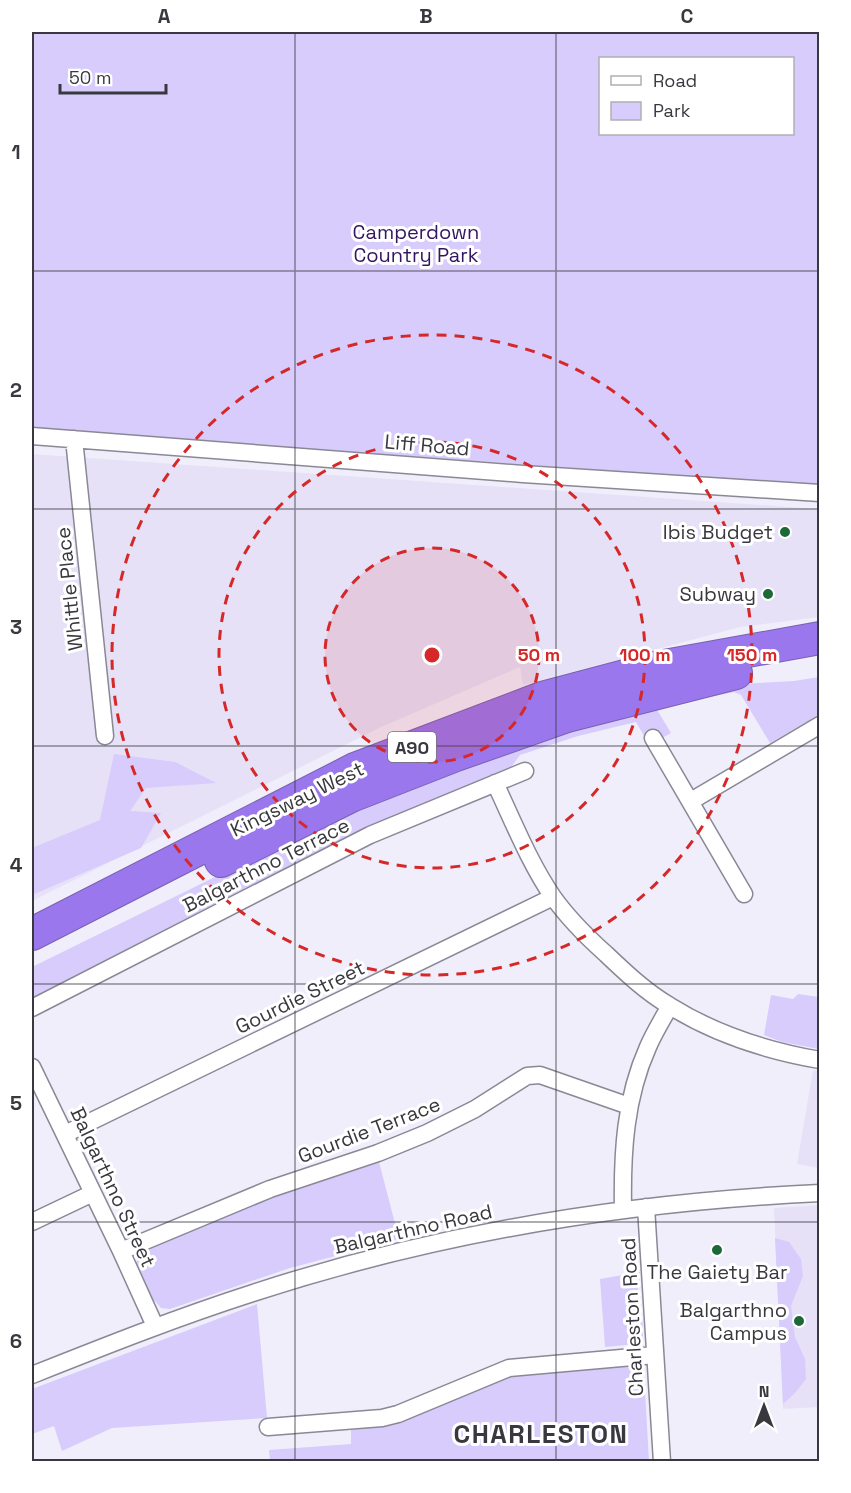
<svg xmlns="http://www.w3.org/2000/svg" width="851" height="1493" font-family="'Space Grotesk',sans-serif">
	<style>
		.built { fill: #e6e1f7 }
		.green { fill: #d7ccfc; fill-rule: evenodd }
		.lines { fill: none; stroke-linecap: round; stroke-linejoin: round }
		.street-casing { stroke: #8a8894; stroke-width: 19 }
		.highway-casing { stroke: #7861af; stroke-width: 34 }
		.street { stroke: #fff; stroke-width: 16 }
		.highway { stroke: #9a77ec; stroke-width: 32 }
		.grid { fill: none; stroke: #39383e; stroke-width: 1.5; stroke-opacity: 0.55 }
		.ring { fill: none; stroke: #d62828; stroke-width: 3; stroke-dasharray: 10 8 }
		.poi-dot { fill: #1c6836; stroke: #fff; stroke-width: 2 }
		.labels { text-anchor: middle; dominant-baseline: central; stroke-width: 6; stroke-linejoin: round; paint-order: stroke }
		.shield { fill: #fff; stroke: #747478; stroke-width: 1.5 }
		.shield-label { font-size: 18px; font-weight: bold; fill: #39383e }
		.park-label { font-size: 20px; fill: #331561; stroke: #fff }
		.street-label { font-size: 20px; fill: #39383e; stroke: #fff }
		.poi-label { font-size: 20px; fill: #39383e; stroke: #fff; text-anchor: end }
		.district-label { font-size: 26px; font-weight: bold; letter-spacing: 1.5px; fill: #39383e; stroke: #fff }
		.centre { fill: #d62828; stroke: #fff; stroke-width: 3 }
		.ring-label { font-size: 18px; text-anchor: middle; font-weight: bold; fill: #d62828; stroke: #fff; stroke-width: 6; stroke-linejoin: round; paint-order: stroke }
		.neatline { fill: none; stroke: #39383e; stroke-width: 2 }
		.grid-label { font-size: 20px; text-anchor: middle; font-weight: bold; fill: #39383e }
	</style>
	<rect width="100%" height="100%" fill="#f1eefc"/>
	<!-- built -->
	<path class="built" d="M 32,454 L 819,509 L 819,617 L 740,627 L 523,685 L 520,667 L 379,728 L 32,901 Z
		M 813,1070 L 819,1071 L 819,1168 L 797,1164 Z
		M 819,1205 L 819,1407 L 783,1409 L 774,1208 Z"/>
	<!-- green -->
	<path class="green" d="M 32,32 L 819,32 L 819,486 L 242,444 L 32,433 ZM 600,58 L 792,58 L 792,134 L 600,134 Z
		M 819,677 L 819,715 L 770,743 L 741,695 L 734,692 L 656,708 L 671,733 L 662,738 L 647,741 L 636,722 L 578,736 L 520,755 L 509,770 L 32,1001 L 32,967 L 357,807 L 569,726 L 739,684 L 794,681 Z
		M 114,754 L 175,762 L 216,783 L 146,788 L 130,811 L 161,813 L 141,848 L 32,895 L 32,848 L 100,820 Z
		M 798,994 L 819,997 L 819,1049 L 782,1042 L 764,1035 L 771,995 L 793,999 Z
		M 378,1158 L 399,1239 L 374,1246 L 373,1241 L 361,1243 L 362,1249 L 290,1268 L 170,1309 L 161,1308 L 155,1301 L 151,1302 L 135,1267 L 140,1249 L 271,1194 Z
		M 775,1238 L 789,1242 L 801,1259 L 803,1276 L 791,1306 L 795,1337 L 805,1359 L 806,1379 L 795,1393 L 783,1404 Z
		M 640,1272 C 640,1279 638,1285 638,1291 C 638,1308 646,1324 642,1340 L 637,1344 L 605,1347 L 600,1279 Z
		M 257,1304 L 267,1418 L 112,1428 L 62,1451 L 54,1426 L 32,1434 L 32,1389 Z
		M 631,1366 L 638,1368 L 644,1374 L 649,1461 L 270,1462 L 269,1450 L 351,1444 L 351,1430 L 390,1425 L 497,1381 L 518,1375 Z"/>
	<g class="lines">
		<defs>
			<path id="street" d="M 32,436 L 523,474 L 820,493
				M 74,439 L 105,736
				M 653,738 L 744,894
				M 495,783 C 513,821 529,862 553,897 C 568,918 587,937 606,954 C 626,973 646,992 670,1006 C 715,1034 768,1051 820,1060
				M 691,801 L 820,725
				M 32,1008 L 370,835 L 525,771
				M 32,1067 L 121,1251 L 155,1326
				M 65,1134 L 553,897
				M 646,1207 L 662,1462
				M 623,1209 C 622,1153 625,1098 648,1047 C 654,1033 662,1020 670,1006
				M 32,1222 L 93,1193
				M 121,1251 L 270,1189 L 378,1153 L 427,1133 L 475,1109 L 527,1076 L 540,1075 L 629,1106
				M 32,1375 C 105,1346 178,1317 253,1293 C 436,1233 627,1202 820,1193
				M 268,1427 L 382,1418 L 398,1414 L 509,1368 L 655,1355"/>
			<path id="highway" d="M 221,861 L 351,796 L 456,755 L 567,716 L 736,673
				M 32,934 L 355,769 L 542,698 L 659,667 L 820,638"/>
		</defs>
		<!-- street casing -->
		<use href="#street" class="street-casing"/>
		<!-- highway casing -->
		<use href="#highway" class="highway-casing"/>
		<!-- street -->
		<use href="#street" class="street"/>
		<!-- highway -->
		<use href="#highway" class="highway"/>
	</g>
	<!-- grid -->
	<path class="grid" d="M 295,32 L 295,1462M 556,32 L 556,1462M 32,271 L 820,271M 32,509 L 820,509M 32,746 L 820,746M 32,984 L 820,984M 32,1222 L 820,1222"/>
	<!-- distance rings -->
	<circle cx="432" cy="655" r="107" fill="#d62828" fill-opacity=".12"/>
	<g class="ring">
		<circle cx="432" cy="655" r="107"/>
		<circle cx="432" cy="655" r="213"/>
		<circle cx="432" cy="655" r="320"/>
	</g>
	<!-- markers -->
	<g class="poi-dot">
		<circle cx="785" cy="532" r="6"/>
		<circle cx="768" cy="594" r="6"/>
		<circle cx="717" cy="1250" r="6"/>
		<circle cx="799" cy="1321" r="6"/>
	</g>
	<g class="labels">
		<!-- shield labels -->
		<rect class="shield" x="388" y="732" width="48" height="30" rx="4.5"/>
		<g class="shield-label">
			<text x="412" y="747">A90</text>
		</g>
		<!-- park labels -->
		<g class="park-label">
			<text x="416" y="232">Camperdown<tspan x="416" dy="23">Country Park</tspan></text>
		</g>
		<!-- street labels -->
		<g class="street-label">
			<text transform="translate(427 445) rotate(5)">Liff Road</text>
			<text transform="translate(69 589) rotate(-96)">Whittle Place</text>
			<text transform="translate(297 799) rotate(-26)">Kingsway West</text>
			<text transform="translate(266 865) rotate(-27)">Balgarthno Terrace</text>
			<text transform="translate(300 997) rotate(-26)">Gourdie Street</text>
			<text transform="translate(369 1130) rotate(-21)">Gourdie Terrace</text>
			<text transform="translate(113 1187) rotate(65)">Balgarthno Street</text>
			<text transform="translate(413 1229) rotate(-13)">Balgarthno Road</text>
			<text transform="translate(632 1317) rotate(-93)">Charleston Road</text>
		</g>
		<!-- poi labels -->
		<g class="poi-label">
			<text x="773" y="532">Ibis Budget</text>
			<text x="756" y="594">Subway</text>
			<text x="717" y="1272" text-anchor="middle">The Gaiety Bar</text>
			<text x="787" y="1310">Balgarthno<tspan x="787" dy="23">Campus</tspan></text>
		</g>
		<!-- district labels -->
		<g class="district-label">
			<text x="541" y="1434">CHARLESTON</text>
		</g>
	</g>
	<circle cx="432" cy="655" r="9" class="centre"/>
	<g class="ring-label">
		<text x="539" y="661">50 m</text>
		<text x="645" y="661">100 m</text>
		<text x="752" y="661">150 m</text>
	</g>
	<!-- border -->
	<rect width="851" height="1493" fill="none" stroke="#ffffff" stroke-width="66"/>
	<!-- legend -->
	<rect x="599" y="57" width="195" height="78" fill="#ffffff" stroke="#b0afb2" stroke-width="1.5"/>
	<rect x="611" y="76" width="30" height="9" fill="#ffffff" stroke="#b0afb2" stroke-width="1.5"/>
	<text x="653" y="87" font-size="18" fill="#39383e">Road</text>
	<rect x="611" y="102" width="30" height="18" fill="#d7ccfc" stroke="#b0afb2" stroke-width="1.5"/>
	<text x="653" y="117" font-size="18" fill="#39383e">Park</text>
	<!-- north arrow -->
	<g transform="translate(764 1406)" stroke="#ffffff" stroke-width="4.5" paint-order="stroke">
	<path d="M0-4.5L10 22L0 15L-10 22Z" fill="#39383e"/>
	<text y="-9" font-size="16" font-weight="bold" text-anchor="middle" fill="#39383e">N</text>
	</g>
	<!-- scale -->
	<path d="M60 84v9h106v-9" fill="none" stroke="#39383e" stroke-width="3"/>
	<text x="69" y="84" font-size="18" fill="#39383e" stroke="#ffffff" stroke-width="4.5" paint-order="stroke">50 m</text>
	<rect x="33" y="33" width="785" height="1427" class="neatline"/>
	<g class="grid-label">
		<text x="164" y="23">A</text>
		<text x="426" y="23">B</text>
		<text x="687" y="23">C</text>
		<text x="16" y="159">1</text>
		<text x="16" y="397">2</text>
		<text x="16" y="634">3</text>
		<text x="16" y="872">4</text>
		<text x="16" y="1110">5</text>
		<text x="16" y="1348">6</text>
	</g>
</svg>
